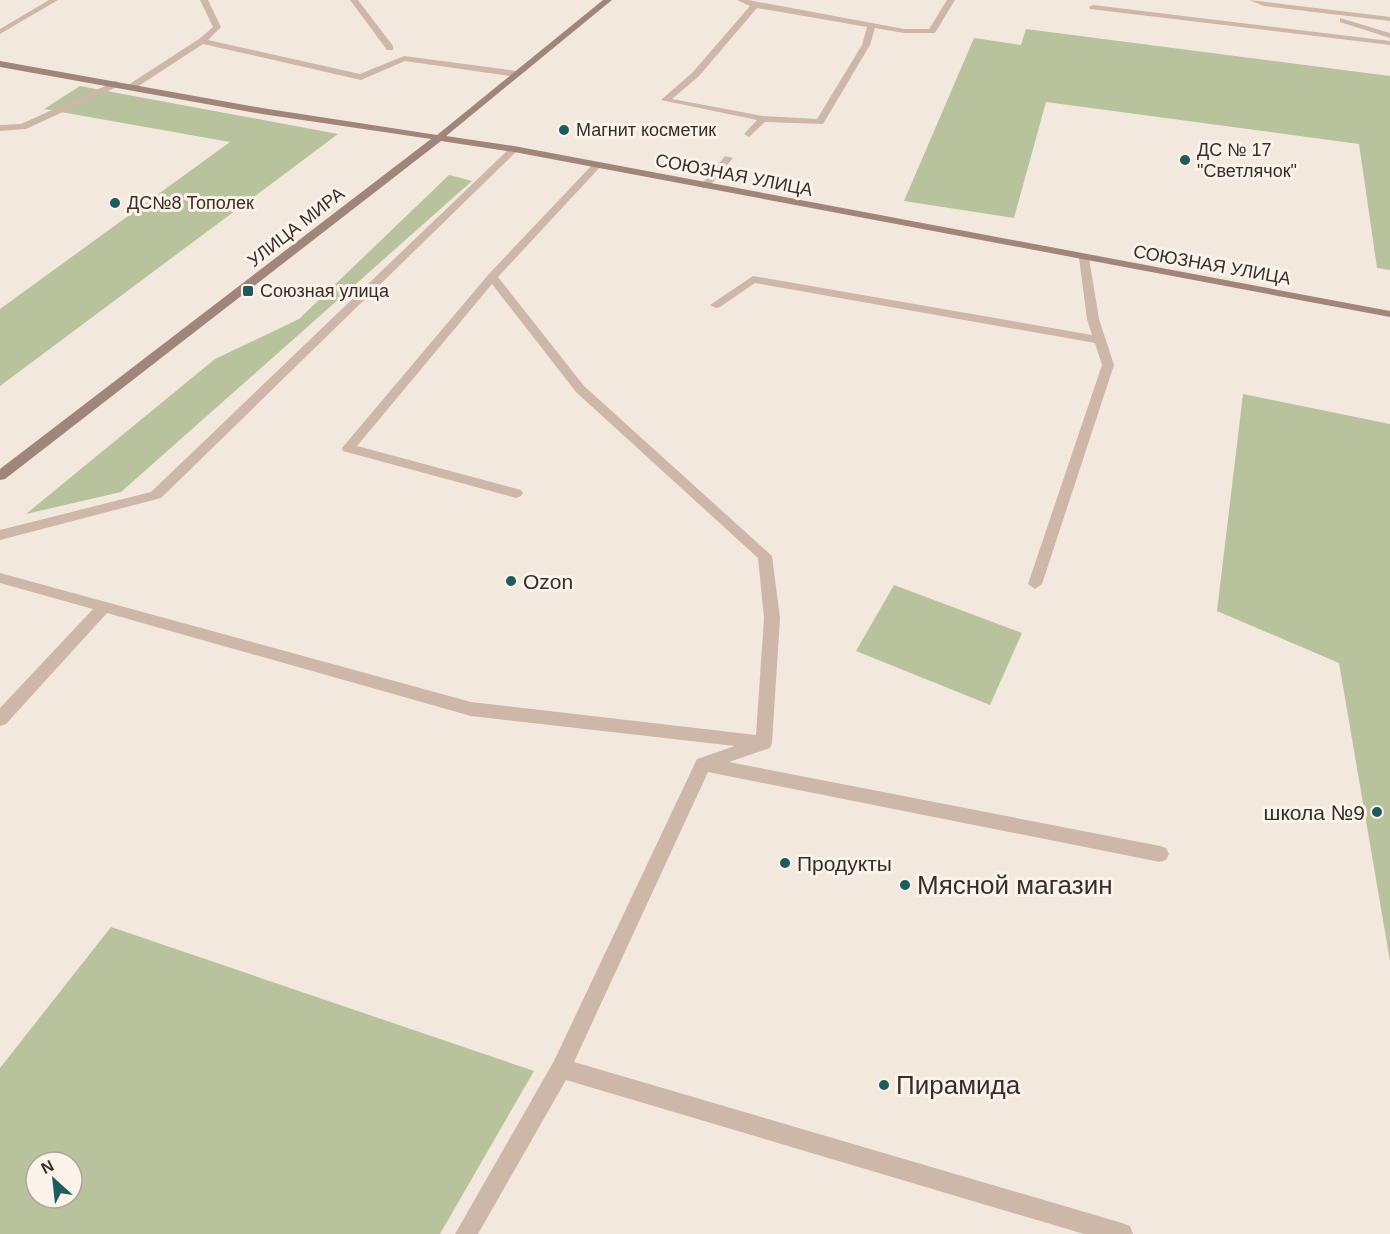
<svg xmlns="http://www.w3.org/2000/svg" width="1390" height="1234" font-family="Helvetica,sans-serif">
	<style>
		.green { fill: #b8c39d; fill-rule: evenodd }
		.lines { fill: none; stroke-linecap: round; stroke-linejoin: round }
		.lane { fill: #ccb7a9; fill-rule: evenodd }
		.secondary { fill: #a0867a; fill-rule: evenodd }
		.poi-dot { fill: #1d5b5c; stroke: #fbf2ea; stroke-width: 2 }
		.labels { text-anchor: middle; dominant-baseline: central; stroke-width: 6; stroke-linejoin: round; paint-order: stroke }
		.far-poi-label { font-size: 18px; fill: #392d29; stroke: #fbf2ea; text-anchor: start }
		.far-street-label { font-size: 18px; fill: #392d29; stroke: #fbf2ea }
		.poi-label { font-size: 21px; fill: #392d29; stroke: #fbf2ea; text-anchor: start }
		.near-poi-label { font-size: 26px; fill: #392d29; stroke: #fbf2ea; text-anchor: start }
	</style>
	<rect width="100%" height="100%" fill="#f3e8de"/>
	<!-- green -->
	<path class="green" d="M 1026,29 L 1390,76 L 1390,270 L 1377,268 L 1359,144 L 1046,102 L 1014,218 L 904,201 L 974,38 L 1021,45 Z
		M 80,86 L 338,134 L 0,386 L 0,309 L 230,142 L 44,109 Z
		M 449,175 L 472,181 L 121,492 L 26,514 L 215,359 L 299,319 Z
		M 1243,394 L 1390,424 L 1390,961 L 1339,663 L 1217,611 Z
		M 894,585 L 1022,633 L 990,705 L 856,651 Z
		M 111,927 L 534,1071 L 440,1234 L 0,1234 L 0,1068 ZM 36,1162 L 72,1162 L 72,1198 L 36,1198 Z"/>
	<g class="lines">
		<!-- lane -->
		<path class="lane" d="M 49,0 L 58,0 L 0,34 L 0,29 Z
			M 200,0 L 208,0 L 221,27 L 208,40 L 360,74 L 404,56 L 517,71 L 521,74 L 517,77 L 405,61 L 361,80 L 203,44 L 134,89 L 128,89 L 128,85 L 199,39 L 213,27 Z
			M 350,0 L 358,0 L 393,46 L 393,50 L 387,50 Z
			M 737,0 L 748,0 L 904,29 L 929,29 L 947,0 L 955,0 L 935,33 L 904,33 L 875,28 L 870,45 L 823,124 L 765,122 L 749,137 L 744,134 L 757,120 L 661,100 L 693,72 L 750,6 ZM 757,8 L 867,27 L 862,45 L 817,119 L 763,116 L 672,99 L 699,76 Z
			M 1249,0 L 1390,17 L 1390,21 L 1264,6 Z
			M 1093,5 L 1390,41 L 1390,45 L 1090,9 L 1089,7 Z
			M 1340,18 L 1390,33 L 1390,38 L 1340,22 Z
			M 116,81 L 120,84 L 119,86 L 26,129 L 0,131 L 0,125 L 21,124 Z
			M 511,147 L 519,149 L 161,498 L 0,540 L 0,530 L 151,492 Z
			M 725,156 L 733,158 L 708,188 L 702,188 L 702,184 Z
			M 594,163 L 602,165 L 498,277 L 584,386 L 772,556 L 780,618 L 772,743 L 770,748 L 729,762 L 1160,846 L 1166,848 L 1169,854 L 1166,860 L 1160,862 L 708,772 L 574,1062 L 1122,1223 L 1130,1226 L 1133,1234 L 1084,1234 L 566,1080 L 478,1234 L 455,1234 L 554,1061 L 697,759 L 735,746 L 471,716 L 107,613 L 6,724 L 0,726 L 0,708 L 93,609 L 0,583 L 0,573 L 471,702 L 756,735 L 764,618 L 758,558 L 576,392 L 492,284 L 357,446 L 521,490 L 523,493 L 521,496 L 516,498 L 343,451 L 342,448 L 488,275 Z
			M 1084,255 L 1089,258 L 1099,319 L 1114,365 L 1042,584 L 1035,589 L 1028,584 L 1102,365 L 1095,343 L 755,283 L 720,307 L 716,308 L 710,305 L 753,276 L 1092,335 L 1087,319 L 1079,258 Z"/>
		<!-- secondary -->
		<path class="secondary" d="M 603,0 L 612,0 L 446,136 L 514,146 L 1390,311 L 1390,317 L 514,152 L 441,141 L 5,479 L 0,480 L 0,469 L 431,139 L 262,114 L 0,67 L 0,61 L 262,108 L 437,135 Z"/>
	</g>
	<!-- markers -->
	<g class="poi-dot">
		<circle cx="564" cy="130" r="6"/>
		<circle cx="1185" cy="160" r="6"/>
		<circle cx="115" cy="203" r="6"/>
		<rect x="242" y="285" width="12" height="12" rx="3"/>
		<circle cx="511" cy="581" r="6"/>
		<circle cx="1377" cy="812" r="6"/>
		<circle cx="785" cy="863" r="6"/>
		<circle cx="905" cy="885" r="6"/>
		<circle cx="884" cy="1085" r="6"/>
	</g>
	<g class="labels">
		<!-- far-poi labels -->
		<g class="far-poi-label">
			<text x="576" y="130">Магнит косметик</text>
			<text x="1197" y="150">ДС № 17<tspan x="1197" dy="21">"Светлячок"</tspan></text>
			<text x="127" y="203">ДС№8 Тополек</text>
			<text x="260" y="291">Союзная улица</text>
		</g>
		<!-- far-street labels -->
		<g class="far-street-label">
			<text transform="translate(734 175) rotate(11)">СОЮЗНАЯ УЛИЦА</text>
			<text transform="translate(296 227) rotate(-38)">УЛИЦА МИРА</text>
			<text transform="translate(1212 265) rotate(10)">СОЮЗНАЯ УЛИЦА</text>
		</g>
		<!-- poi labels -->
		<g class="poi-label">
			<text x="523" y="581">Ozon</text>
			<text x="1365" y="812" text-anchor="end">школа №9</text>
			<text x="797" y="863">Продукты</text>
		</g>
		<!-- near-poi labels -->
		<g class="near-poi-label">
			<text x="917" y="885">Мясной магазин</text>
			<text x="896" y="1085">Пирамида</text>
		</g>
	</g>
	<!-- north arrow -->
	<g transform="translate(54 1180) rotate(333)"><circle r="28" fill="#fbf2ea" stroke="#ada39d" stroke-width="1.5"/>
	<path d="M0-4.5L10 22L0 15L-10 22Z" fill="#1d5b5c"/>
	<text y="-9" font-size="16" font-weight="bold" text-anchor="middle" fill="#392d29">N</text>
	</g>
</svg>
